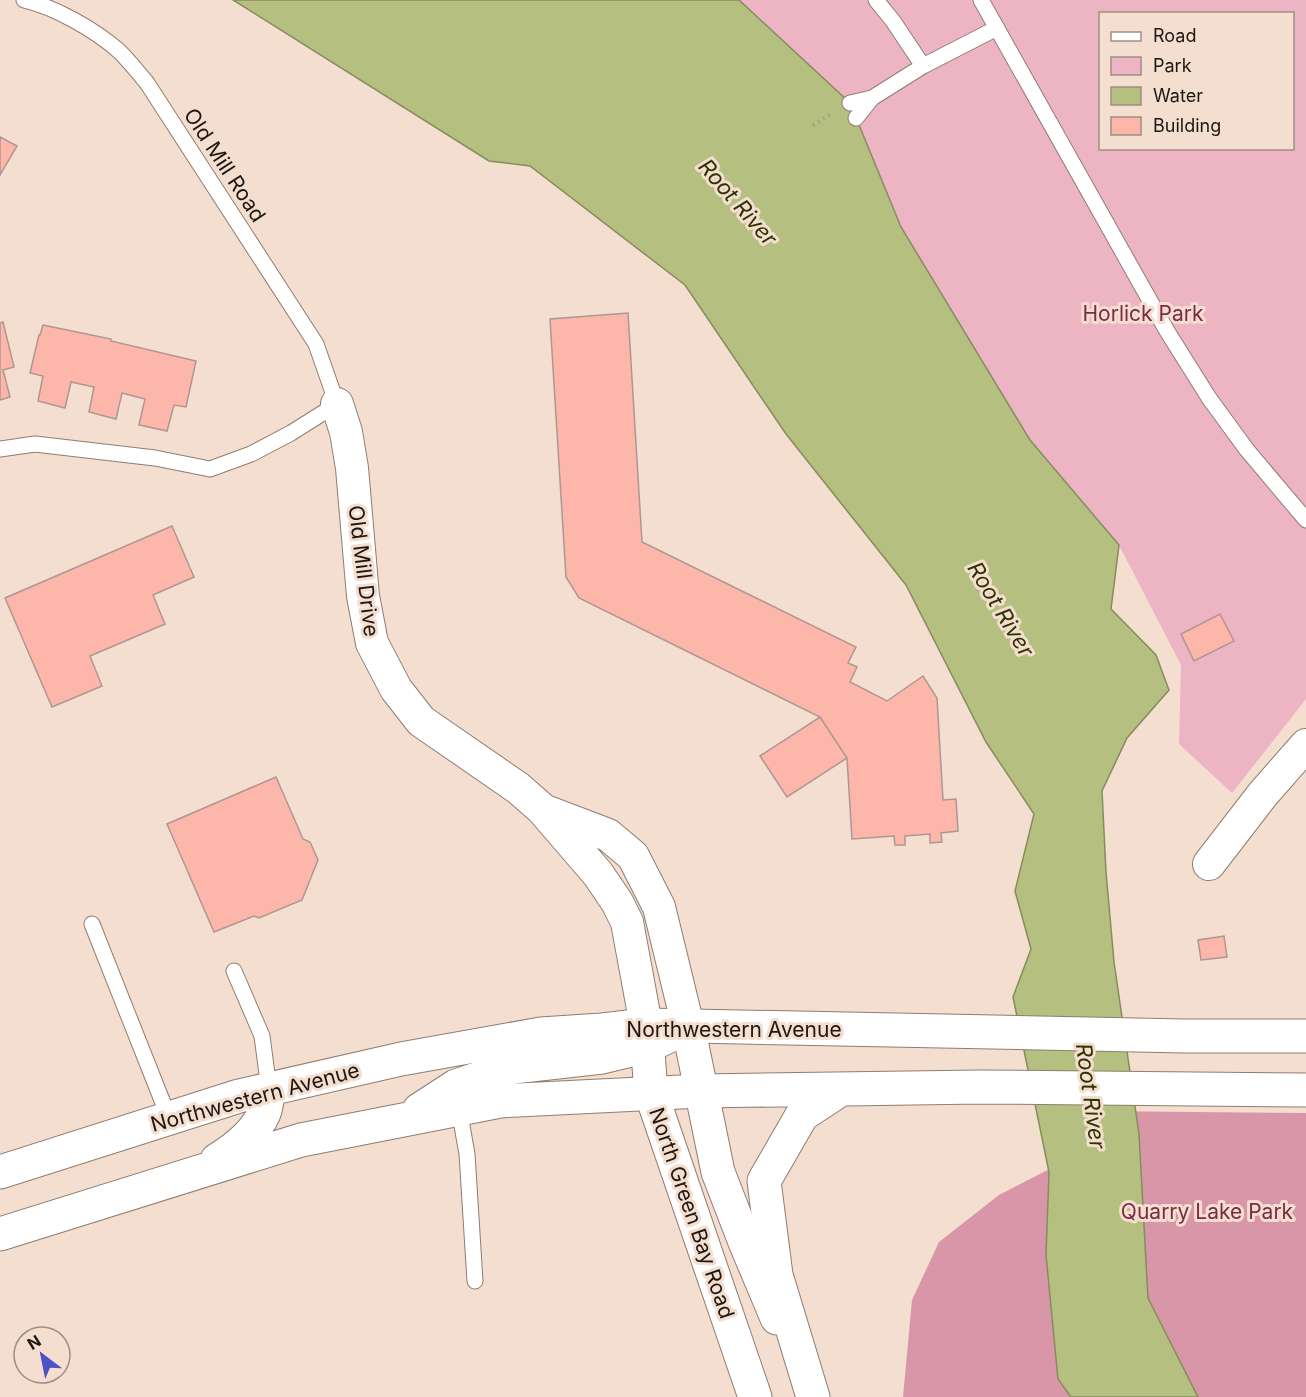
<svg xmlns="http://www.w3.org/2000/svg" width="1306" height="1397" font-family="Inter,sans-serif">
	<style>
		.green { fill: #edb5c3; fill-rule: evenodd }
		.forest { fill: #d996a8 }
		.water { fill: #b4bf80; stroke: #878c5f; stroke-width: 1.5 }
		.building { fill: #fcb7aa; stroke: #af9692; stroke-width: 1.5 }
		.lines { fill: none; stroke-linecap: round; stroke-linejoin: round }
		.lane-casing { stroke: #907d70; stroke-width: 17 }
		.street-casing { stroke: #907d70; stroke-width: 34 }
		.secondary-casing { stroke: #907d70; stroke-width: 35 }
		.primary-casing { stroke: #907d70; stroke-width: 35 }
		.path { stroke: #aa998e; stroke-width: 4; stroke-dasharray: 1.5 4.5; stroke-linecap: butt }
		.lane { stroke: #fff; stroke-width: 15 }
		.street { stroke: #fff; stroke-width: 32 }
		.secondary { stroke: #fff; stroke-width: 33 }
		.primary { stroke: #fff; stroke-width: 33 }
		.labels { text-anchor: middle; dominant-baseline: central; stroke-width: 6; stroke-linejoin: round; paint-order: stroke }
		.street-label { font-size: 21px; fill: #1e1611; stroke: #f3decf }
		.park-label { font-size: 21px; fill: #7b2b47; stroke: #f3decf }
		.water-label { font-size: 22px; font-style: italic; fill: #2f3402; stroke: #f3decf }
	</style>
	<rect width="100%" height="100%" fill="#f3decf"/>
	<!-- green -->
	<path class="green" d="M 739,0 L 1306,0 L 1306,699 L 1232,793 L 1179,744 L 1181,665 L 1119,545 L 1030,440 L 901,227 L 850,103 ZM 1100,14 L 1292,14 L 1292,148 L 1100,148 Z"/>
	<!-- forest -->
	<path class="forest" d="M 1093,1111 L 1306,1113 L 1306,1397 L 903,1397 L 912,1300 L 939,1242 L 999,1195 L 1065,1161 Z"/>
	<!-- water -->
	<path class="water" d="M 233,0 L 739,0 L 850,103 L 901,227 L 1030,440 L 1119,545 L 1111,609 L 1156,655 L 1169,690 L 1127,738 L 1102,791 L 1106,872 L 1114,962 L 1139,1134 L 1148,1298 L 1198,1397 L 1071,1397 L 1058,1379 L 1046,1255 L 1049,1172 L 1013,997 L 1031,949 L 1015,891 L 1034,814 L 986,742 L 906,585 L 786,434 L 685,285 L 530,166 L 489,161 Z"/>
	<!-- building -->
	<path class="building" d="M 0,137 L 17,146 L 0,175 Z
		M 628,313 L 642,542 L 856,647 L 848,663 L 857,667 L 850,682 L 887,701 L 923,676 L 937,698 L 943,800 L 956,799 L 958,831 L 941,833 L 942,842 L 930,843 L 930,834 L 905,836 L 905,845 L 895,845 L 894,836 L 852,839 L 847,758 L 820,717 L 579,598 L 566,577 L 550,319 Z
		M 3,322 L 14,367 L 3,370 L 10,397 L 0,400 L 0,323 Z
		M 43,325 L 111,339 L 111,341 L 196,361 L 186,407 L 174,405 L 167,431 L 139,425 L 145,399 L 122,393 L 116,419 L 89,412 L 94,387 L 71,382 L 65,408 L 38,401 L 43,376 L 30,373 L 39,335 L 40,335 Z
		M 172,526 L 194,577 L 153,595 L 165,624 L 90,656 L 102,686 L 52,707 L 5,598 Z
		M 1220,614 L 1234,641 L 1194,661 L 1181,634 Z
		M 820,717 L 847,758 L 787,797 L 760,756 Z
		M 276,777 L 303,839 L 310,842 L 318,860 L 302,900 L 259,918 L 254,916 L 214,932 L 167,824 Z
		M 1224,936 L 1227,957 L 1201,960 L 1198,940 Z"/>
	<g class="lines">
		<defs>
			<path id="lane" d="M 876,0 L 893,21 L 923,66
				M 981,0 L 1167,331 L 1209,398 L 1247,450 L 1306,520
				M 850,103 L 872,98 L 923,66 L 997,28
				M 856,118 L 872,98
				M 0,449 L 35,444 L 155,458 L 210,469 L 251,454 L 291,433 L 337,404 L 316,344 L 147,83 C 138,72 129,61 119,51 C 95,30 55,7 24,0
				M 92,924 L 169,1118
				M 234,971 L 262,1036 L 269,1089
				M 459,1109 L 467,1154 L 475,1281"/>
			<path id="street" d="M 337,404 L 346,432 L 352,468 L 363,596 L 372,643 L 396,689 L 421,721 L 518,788 L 542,809 L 598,874 L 617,902 L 627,922 L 646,1025
				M 545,811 L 608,835 L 633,856 L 659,907 L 688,1026
				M 1209,864 L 1263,794 L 1306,745"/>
			<path id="secondary" d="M 646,1025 L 651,1093 L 755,1397
				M 688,1026 L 718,1172 L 745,1242 L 777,1318"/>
			<path id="primary" d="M 419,1110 L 456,1086 L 513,1067 L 602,1057 L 648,1046 L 673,1034
				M 217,1160 C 235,1149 255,1134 264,1113 C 267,1106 267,1097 269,1089
				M 0,1172 L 239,1096 L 401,1059 L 541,1034 L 602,1030 L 646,1025 L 1184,1036 L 1306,1036
				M 0,1234 L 301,1140 L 500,1101 L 701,1091 L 980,1087 L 1306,1090
				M 813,1397 L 776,1275 L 764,1181 L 802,1115 L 840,1090"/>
		</defs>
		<!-- lane casing -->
		<use href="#lane" class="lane-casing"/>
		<!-- street casing -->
		<use href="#street" class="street-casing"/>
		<!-- secondary casing -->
		<use href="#secondary" class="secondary-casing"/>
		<!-- primary casing -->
		<use href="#primary" class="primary-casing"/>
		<!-- path -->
		<path class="path" d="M 813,125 L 833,113"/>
		<!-- lane -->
		<use href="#lane" class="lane"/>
		<!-- street -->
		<use href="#street" class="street"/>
		<!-- secondary -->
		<use href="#secondary" class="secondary"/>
		<!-- primary -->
		<use href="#primary" class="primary"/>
	</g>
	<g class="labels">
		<!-- street labels -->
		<g class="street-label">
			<text transform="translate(225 165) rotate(57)">Old Mill Road</text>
			<text transform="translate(364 571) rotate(83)">Old Mill Drive</text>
			<text x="734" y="1029">Northwestern Avenue</text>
			<text transform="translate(255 1097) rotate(-15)">Northwestern Avenue</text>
			<text transform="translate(692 1213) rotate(71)">North Green Bay Road</text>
		</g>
		<!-- park labels -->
		<g class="park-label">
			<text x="1143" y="313">Horlick Park</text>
			<text x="1207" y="1211">Quarry Lake Park</text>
		</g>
		<!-- water labels -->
		<g class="water-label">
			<text transform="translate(738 202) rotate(49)">Root River</text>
			<text transform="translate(1001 609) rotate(59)">Root River</text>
			<text transform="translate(1091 1096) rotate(82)">Root River</text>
		</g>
	</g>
	<!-- legend -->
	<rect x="1099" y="12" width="195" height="138" fill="#f3decf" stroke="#9e8e83" stroke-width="1.5"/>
	<rect x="1111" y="32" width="30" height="9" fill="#ffffff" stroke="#9e8e83" stroke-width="1.5"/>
	<text x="1153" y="42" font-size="18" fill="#1e1611">Road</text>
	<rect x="1111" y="57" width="30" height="18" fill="#edb5c3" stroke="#9e8e83" stroke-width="1.5"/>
	<text x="1153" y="72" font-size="18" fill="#1e1611">Park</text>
	<rect x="1111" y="87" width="30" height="18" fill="#b4bf80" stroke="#9e8e83" stroke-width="1.5"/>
	<text x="1153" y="102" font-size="18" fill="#1e1611">Water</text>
	<rect x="1111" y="117" width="30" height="18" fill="#fcb7aa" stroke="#9e8e83" stroke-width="1.5"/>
	<text x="1153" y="132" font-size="18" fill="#1e1611">Building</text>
	<!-- north arrow -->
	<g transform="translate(42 1355) rotate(328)"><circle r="28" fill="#f3decf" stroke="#9e8e83" stroke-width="1.5"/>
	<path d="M0-4.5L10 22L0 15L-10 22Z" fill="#4d50c6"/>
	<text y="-9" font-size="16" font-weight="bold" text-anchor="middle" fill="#1e1611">N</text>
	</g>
</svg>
